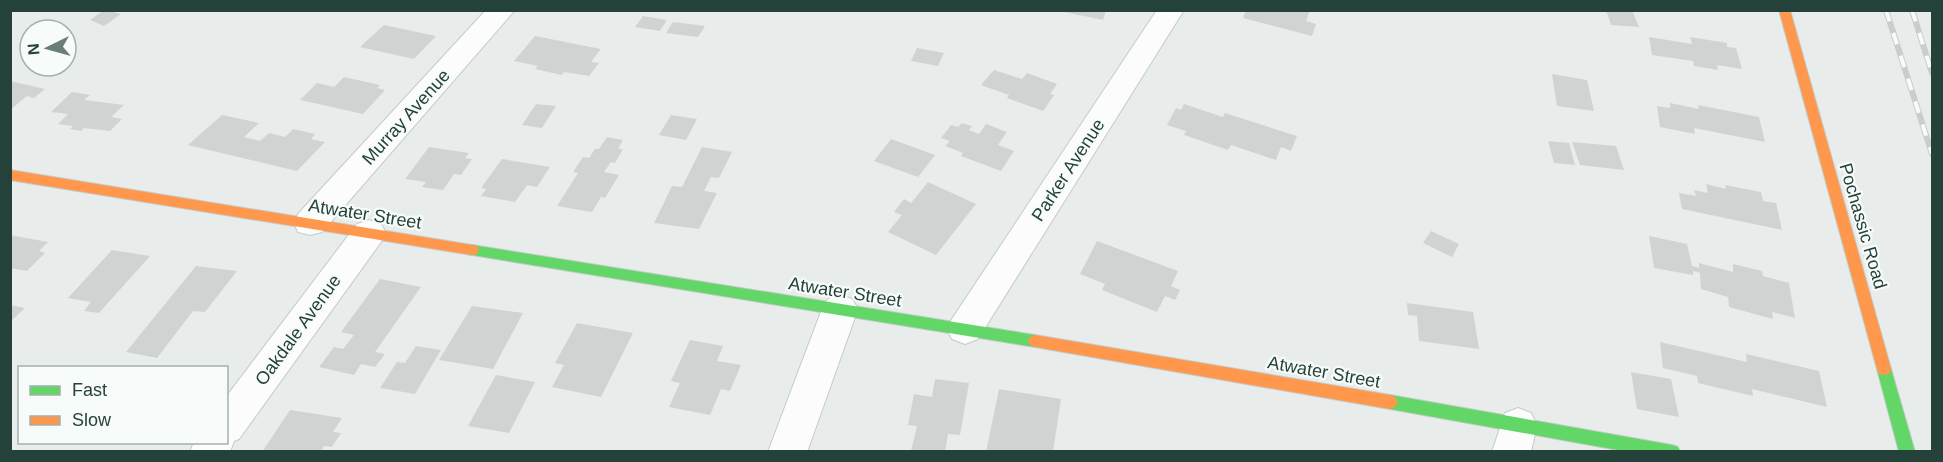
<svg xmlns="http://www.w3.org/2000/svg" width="1943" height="462" font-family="Helvetica,sans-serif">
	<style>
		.building { fill: #cfd4d2 }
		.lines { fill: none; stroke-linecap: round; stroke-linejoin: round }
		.street-casing { stroke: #c5cac8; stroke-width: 2 }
		.fast-casing { stroke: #c3cbc8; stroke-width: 2 }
		.slow-casing { stroke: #c3cbc8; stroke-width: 2 }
		.street { fill: #fcfcfc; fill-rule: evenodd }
		.fast { fill: #63d668; fill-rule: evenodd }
		.slow { fill: #ff974d; fill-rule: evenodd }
		.rail-casing { stroke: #c9cdcc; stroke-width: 6 }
		.rail { stroke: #f7fbf9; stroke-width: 4; stroke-dasharray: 12; stroke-linecap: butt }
		.labels { text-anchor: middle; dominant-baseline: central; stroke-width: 4.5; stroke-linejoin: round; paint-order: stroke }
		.street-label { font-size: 18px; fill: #24423a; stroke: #f7fbf9 }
	</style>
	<rect width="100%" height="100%" fill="#e8edeb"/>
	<!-- building -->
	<path class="building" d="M 104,10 L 121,14 L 104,26 L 90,20 Z
		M 1055,10 L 1106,10 L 1103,20 Z
		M 1246,10 L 1310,10 L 1306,21 L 1316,24 L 1312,36 L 1243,18 Z
		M 1606,10 L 1632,10 L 1639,27 L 1611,25 Z
		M 643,16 L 667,20 L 660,31 L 635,27 Z
		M 673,22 L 705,26 L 698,37 L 666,33 Z
		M 384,25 L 436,36 L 414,59 L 360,47 Z
		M 535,36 L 601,49 L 591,62 L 599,63 L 589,76 L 564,72 L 562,75 L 535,69 L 538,66 L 514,61 Z
		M 1649,37 L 1692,44 L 1690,37 L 1727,43 L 1727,47 L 1736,48 L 1742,69 L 1717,65 L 1718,70 L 1694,66 L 1693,61 L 1652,55 Z
		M 917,48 L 944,53 L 938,66 L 911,61 Z
		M 994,70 L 1022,79 L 1027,73 L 1057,84 L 1050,94 L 1054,95 L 1043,111 L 1007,98 L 1009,95 L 981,85 Z
		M 1552,74 L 1587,80 L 1594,111 L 1557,106 Z
		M 344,77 L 380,85 L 377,88 L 385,90 L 363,114 L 300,100 L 317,83 L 334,87 Z
		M 10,81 L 45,89 L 34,98 L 27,96 L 10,110 Z
		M 72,92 L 90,95 L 84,100 L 124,105 L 111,117 L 122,119 L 110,131 L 84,128 L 81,131 L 70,129 L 73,126 L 58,124 L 68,114 L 51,112 Z
		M 1670,103 L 1699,109 L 1698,105 L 1759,117 L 1765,142 L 1694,128 L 1695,134 L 1660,127 L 1657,106 L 1670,108 Z
		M 536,104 L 556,106 L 542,128 L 522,125 Z
		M 1184,104 L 1223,117 L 1225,113 L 1297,136 L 1291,151 L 1281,147 L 1276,160 L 1231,145 L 1228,150 L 1184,135 L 1186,131 L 1167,125 L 1176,108 L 1181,110 Z
		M 222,115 L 259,123 L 244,137 L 260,141 L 269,133 L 285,137 L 293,129 L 315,134 L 311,139 L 325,142 L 297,171 L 188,145 Z
		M 671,115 L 697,119 L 686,140 L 659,135 Z
		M 962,123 L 972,126 L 969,130 L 979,134 L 986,124 L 1007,132 L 998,145 L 1014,151 L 1001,171 L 961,156 L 963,153 L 945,146 L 950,141 L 941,138 L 951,125 L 958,127 Z
		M 607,137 L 623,140 L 618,149 L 623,149 L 615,163 L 611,162 L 604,172 L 619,175 L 605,198 L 601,197 L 592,212 L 557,206 L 578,173 L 573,172 L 583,157 L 589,158 L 595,149 L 599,149 Z
		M 891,139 L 935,155 L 918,177 L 874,161 Z
		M 1548,141 L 1569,143 L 1575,165 L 1554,163 Z
		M 1572,142 L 1616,146 L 1624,170 L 1580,165 Z
		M 429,147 L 469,153 L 465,158 L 472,159 L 461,175 L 454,174 L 443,190 L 422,187 L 426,182 L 405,179 Z
		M 702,147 L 732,152 L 719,178 L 711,177 L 704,191 L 717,193 L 699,229 L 654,223 L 672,186 L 682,187 Z
		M 502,159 L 550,167 L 537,187 L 527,185 L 515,202 L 481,196 L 486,189 L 481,188 Z
		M 928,182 L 976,204 L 936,255 L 888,232 L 902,215 L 894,212 L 904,199 L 911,203 Z
		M 1706,184 L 1726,189 L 1725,185 L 1761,192 L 1763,201 L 1776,203 L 1782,230 L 1682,209 L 1679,193 L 1696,196 L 1694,190 L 1708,193 Z
		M 1431,231 L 1459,244 L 1452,257 L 1423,243 Z
		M 10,235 L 48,242 L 39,251 L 45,253 L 27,271 L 10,268 Z
		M 1649,236 L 1687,244 L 1692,266 L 1699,268 L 1699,263 L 1733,272 L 1733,264 L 1762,271 L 1763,276 L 1789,283 L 1795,318 L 1772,312 L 1773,319 L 1729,307 L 1728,297 L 1701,289 L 1700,273 L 1693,271 L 1693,275 L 1654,268 Z
		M 1097,241 L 1178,271 L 1171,286 L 1180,290 L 1175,300 L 1165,296 L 1157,312 L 1102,290 L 1105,284 L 1080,274 Z
		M 112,250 L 150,256 L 99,313 L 84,311 L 91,302 L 68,298 Z
		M 196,266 L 237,271 L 205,312 L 193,311 L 157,358 L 126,352 Z
		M 380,279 L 421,287 L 375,352 L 385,354 L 375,367 L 361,364 L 354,375 L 319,367 L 334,347 L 343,349 L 354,335 L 341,332 Z
		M 1407,303 L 1473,312 L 1479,349 L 1419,341 L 1417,316 L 1408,315 Z
		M 10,305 L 25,308 L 10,322 Z
		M 472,306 L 523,313 L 493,369 L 439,360 Z
		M 577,323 L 633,333 L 601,397 L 552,387 L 564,365 L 555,363 Z
		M 690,340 L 723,346 L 717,361 L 741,365 L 730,391 L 721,389 L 710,415 L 669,407 L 680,383 L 671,381 Z
		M 1660,342 L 1747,362 L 1746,354 L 1819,371 L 1827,407 L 1752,389 L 1753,396 L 1698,383 L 1697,376 L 1663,368 Z
		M 416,346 L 441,350 L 415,394 L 380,388 L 397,362 L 405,363 Z
		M 1631,372 L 1671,379 L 1679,417 L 1637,409 Z
		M 496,375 L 535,382 L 509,433 L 468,426 Z
		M 935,379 L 969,383 L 960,435 L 948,434 L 945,452 L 911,451 L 917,426 L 908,425 L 914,394 L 932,397 Z
		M 999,389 L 1061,399 L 1053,452 L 986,452 Z
		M 290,410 L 342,418 L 333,432 L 341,433 L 332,447 L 324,446 L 320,452 L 262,452 Z"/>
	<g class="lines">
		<defs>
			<path id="street" d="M 486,10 L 515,10 L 322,232 L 310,235 L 298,232 L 294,223 L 298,214 Z
				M 1157,10 L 1184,10 L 978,339 L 965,344 L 952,339 L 947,329 L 952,319 Z
				M 369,220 L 381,224 L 386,233 L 381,242 L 239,439 L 234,441 L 230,452 L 190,452 L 194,442 L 226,442 L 226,397 L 357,224 Z
				M 840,295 L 852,299 L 858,309 L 807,452 L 768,452 L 822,309 L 828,299 Z
				M 1518,408 L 1531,413 L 1537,425 L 1531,452 L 1492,452 L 1505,413 Z"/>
			<path id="fast" d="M 472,245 L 1035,335 L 1040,337 L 1042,341 L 1040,345 L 1035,347 L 472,255 L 467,254 L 465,250 L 467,246 Z
				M 1884,363 L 1889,364 L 1891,369 L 1915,452 L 1899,452 L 1877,369 L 1879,364 Z
				M 1390,395 L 1672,445 L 1678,447 L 1680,452 L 1629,452 L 1390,409 L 1385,407 L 1382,402 L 1385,397 Z"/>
			<path id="slow" d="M 1779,10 L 1790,10 L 1891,369 L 1889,374 L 1884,375 L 1879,374 L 1877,369 Z
				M 10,170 L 472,245 L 477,246 L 479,250 L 477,254 L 472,255 L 10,180 Z
				M 1035,335 L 1390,395 L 1395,397 L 1398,402 L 1395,407 L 1390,409 L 1035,347 L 1030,345 L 1028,341 L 1030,337 Z"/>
		</defs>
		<!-- street casing -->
		<use href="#street" class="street-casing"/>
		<!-- fast casing -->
		<use href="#fast" class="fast-casing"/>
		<!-- slow casing -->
		<use href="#slow" class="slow-casing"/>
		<!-- street -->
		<use href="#street" class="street"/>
		<!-- fast -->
		<use href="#fast" class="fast"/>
		<!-- slow -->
		<use href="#slow" class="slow"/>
		<defs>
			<path id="rail" d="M 1886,10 L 1932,154
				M 1912,10 L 1932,73"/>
		</defs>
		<!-- rail casing -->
		<use href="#rail" class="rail-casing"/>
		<!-- rail -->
		<use href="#rail" class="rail"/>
	</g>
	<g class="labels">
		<!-- street labels -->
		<g class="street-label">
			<text transform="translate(406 117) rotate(-48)">Murray Avenue</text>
			<text transform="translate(1068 170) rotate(-57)">Parker Avenue</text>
			<text transform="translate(365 214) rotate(9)">Atwater Street</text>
			<text transform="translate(1863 226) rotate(74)">Pochassic Road</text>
			<text transform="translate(845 292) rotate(9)">Atwater Street</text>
			<text transform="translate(298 330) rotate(-54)">Oakdale Avenue</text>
			<text transform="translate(1324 372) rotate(10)">Atwater Street</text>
		</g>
	</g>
	<!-- border -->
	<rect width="1943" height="462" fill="none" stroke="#24423a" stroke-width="24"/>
	<!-- legend -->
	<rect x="18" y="366" width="210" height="78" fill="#f7fbf9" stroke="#a3b1ad" stroke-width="1.5"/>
	<rect x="30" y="386" width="30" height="9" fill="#63d668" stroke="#a3b1ad" stroke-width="1.5"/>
	<text x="72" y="396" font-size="18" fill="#24423a">Fast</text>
	<rect x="30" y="416" width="30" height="9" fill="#ff974d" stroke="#a3b1ad" stroke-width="1.5"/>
	<text x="72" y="426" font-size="18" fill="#24423a">Slow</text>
	<!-- north arrow -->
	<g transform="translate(48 48) rotate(265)"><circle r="28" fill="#f7fbf9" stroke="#a3b1ad" stroke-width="1.5"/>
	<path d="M0-4.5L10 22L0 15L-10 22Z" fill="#697e78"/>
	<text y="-9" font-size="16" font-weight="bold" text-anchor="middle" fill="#24423a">N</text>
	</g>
</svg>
